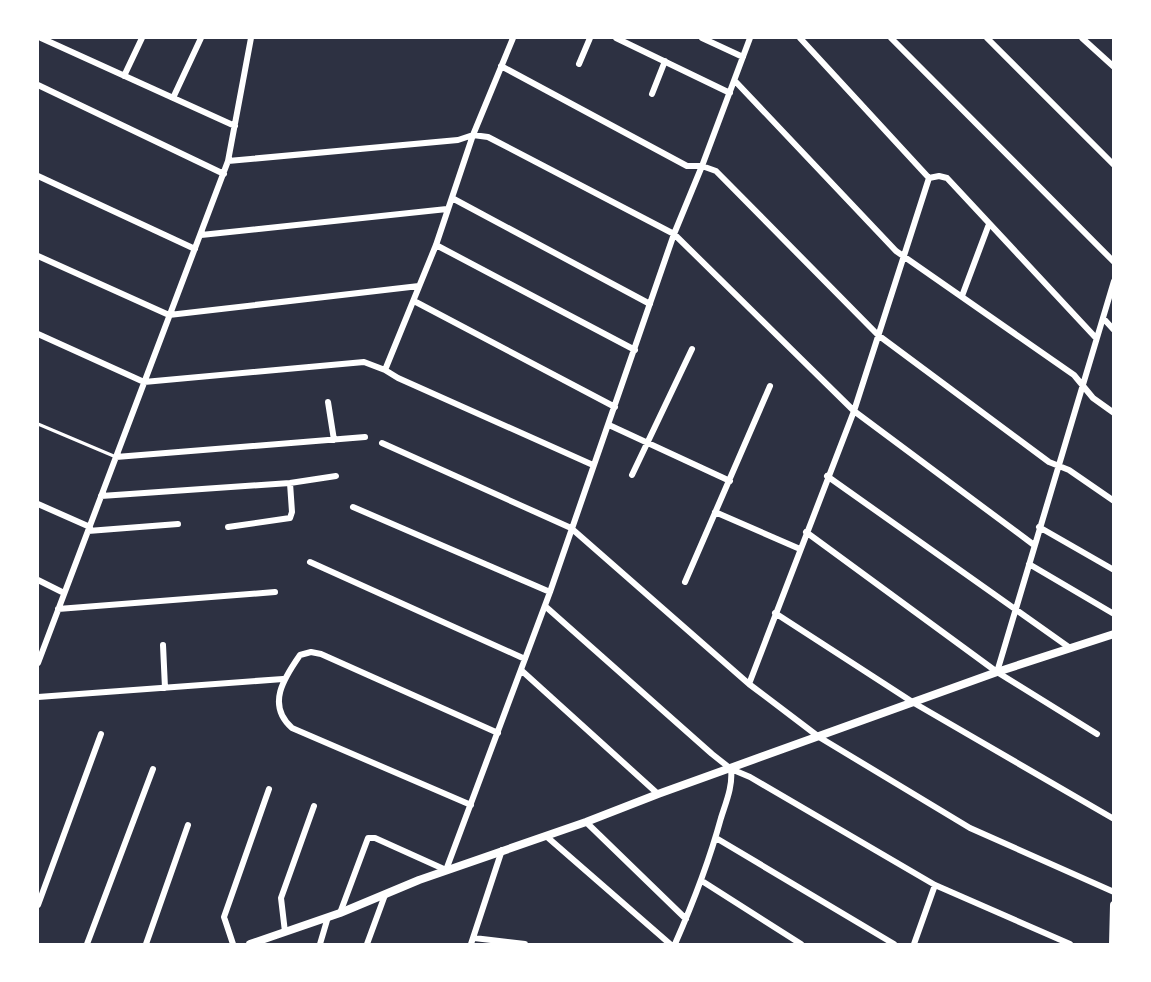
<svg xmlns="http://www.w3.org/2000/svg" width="1151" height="982" font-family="Mulish,sans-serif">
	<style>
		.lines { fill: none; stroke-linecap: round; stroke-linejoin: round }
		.service { stroke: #fff; stroke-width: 3 }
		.minor { stroke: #fff; stroke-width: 6 }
		.tertiary { stroke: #fff; stroke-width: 8 }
	</style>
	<rect width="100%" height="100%" fill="#2d3142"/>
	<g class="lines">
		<!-- service -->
		<path class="service" d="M 38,424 L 116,457"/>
		<!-- minor -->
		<path class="minor" d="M 41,38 L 235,126
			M 616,38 L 730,93
			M 702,38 L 743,57
			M 800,38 L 929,178 L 939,176 L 947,178 L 1096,338
			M 891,38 L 1114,262
			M 987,38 L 1114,165
			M 1082,38 L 1114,67
			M 579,64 L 590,38
			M 501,66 L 687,166 L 702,166 L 716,171 L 878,335 L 1049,462 L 1069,470 L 1114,501
			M 124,76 L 142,38
			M 735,81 L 896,251 L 1074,375 L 1093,398 L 1114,413
			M 38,85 L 224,174
			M 652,94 L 665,61
			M 173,98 L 201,38
			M 228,161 L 458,140 L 473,135 L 488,137 L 674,234 L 854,411 L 1034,545
			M 38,176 L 195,249
			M 452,198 L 650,304
			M 201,235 L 447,209
			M 436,245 L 635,350
			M 38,256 L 169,315 L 419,286
			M 962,296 L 989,224
			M 414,301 L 615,407
			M 1103,318 L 1114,330
			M 38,334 L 144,382 L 364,362 L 385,370 L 398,378 L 593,465
			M 385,370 L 436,245 L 473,135 L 513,38
			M 328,402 L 334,440
			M 609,425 L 730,481
			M 382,443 L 571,528 L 749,684 L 819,737 L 970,828 L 1114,892
			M 116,457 L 365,437
			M 632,475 L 692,349
			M 827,476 L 1070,648
			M 101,496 L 290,483 L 336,476
			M 38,504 L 90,527
			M 353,507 L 550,592
			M 715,512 L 800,549
			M 228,527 L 290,518 L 292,512 L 290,483
			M 1039,527 L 1114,570
			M 88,531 L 178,524
			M 806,532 L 997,672 L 1097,734
			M 310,562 L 525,659
			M 1029,564 L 1114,614
			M 38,580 L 64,593
			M 685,582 L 770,386
			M 545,606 L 712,754 L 731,769 L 750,777 L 935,885 L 1070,944
			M 58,609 L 275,592
			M 775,613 L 914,703 L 1114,819
			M 163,645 L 165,688
			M 38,663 L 228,161 L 251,38
			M 521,670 L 658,794
			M 997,672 L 1114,281
			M 749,684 L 854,411 L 929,178
			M 38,697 L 283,679
			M 471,805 L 292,728 C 266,705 284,678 300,655 L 311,652 L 321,654 L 498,733
			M 586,822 L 686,919
			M 546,836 L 670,944
			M 716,838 L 894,944
			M 702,881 L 801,944
			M 38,905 L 101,734
			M 340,913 L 368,838 L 375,838 L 446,870 L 550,592 L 674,234 L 702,166 L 750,38
			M 285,932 L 281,898 L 314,806
			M 474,938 L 525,944
			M 87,944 L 153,769
			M 146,944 L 188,825
			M 233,944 L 224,917 L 269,789
			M 320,944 L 328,917
			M 367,944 L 385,895
			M 471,944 L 502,850
			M 675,944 C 693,903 709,862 721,818 C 726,802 733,786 731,769
			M 914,944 L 935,885"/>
		<!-- tertiary -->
		<path class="tertiary" d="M 250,944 L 340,913 L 419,880 L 586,822 L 658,794 L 997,672 L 1114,634
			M 1113,944 L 1114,905"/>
	</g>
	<!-- border -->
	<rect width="1151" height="982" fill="none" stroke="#ffffff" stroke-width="78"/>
</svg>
